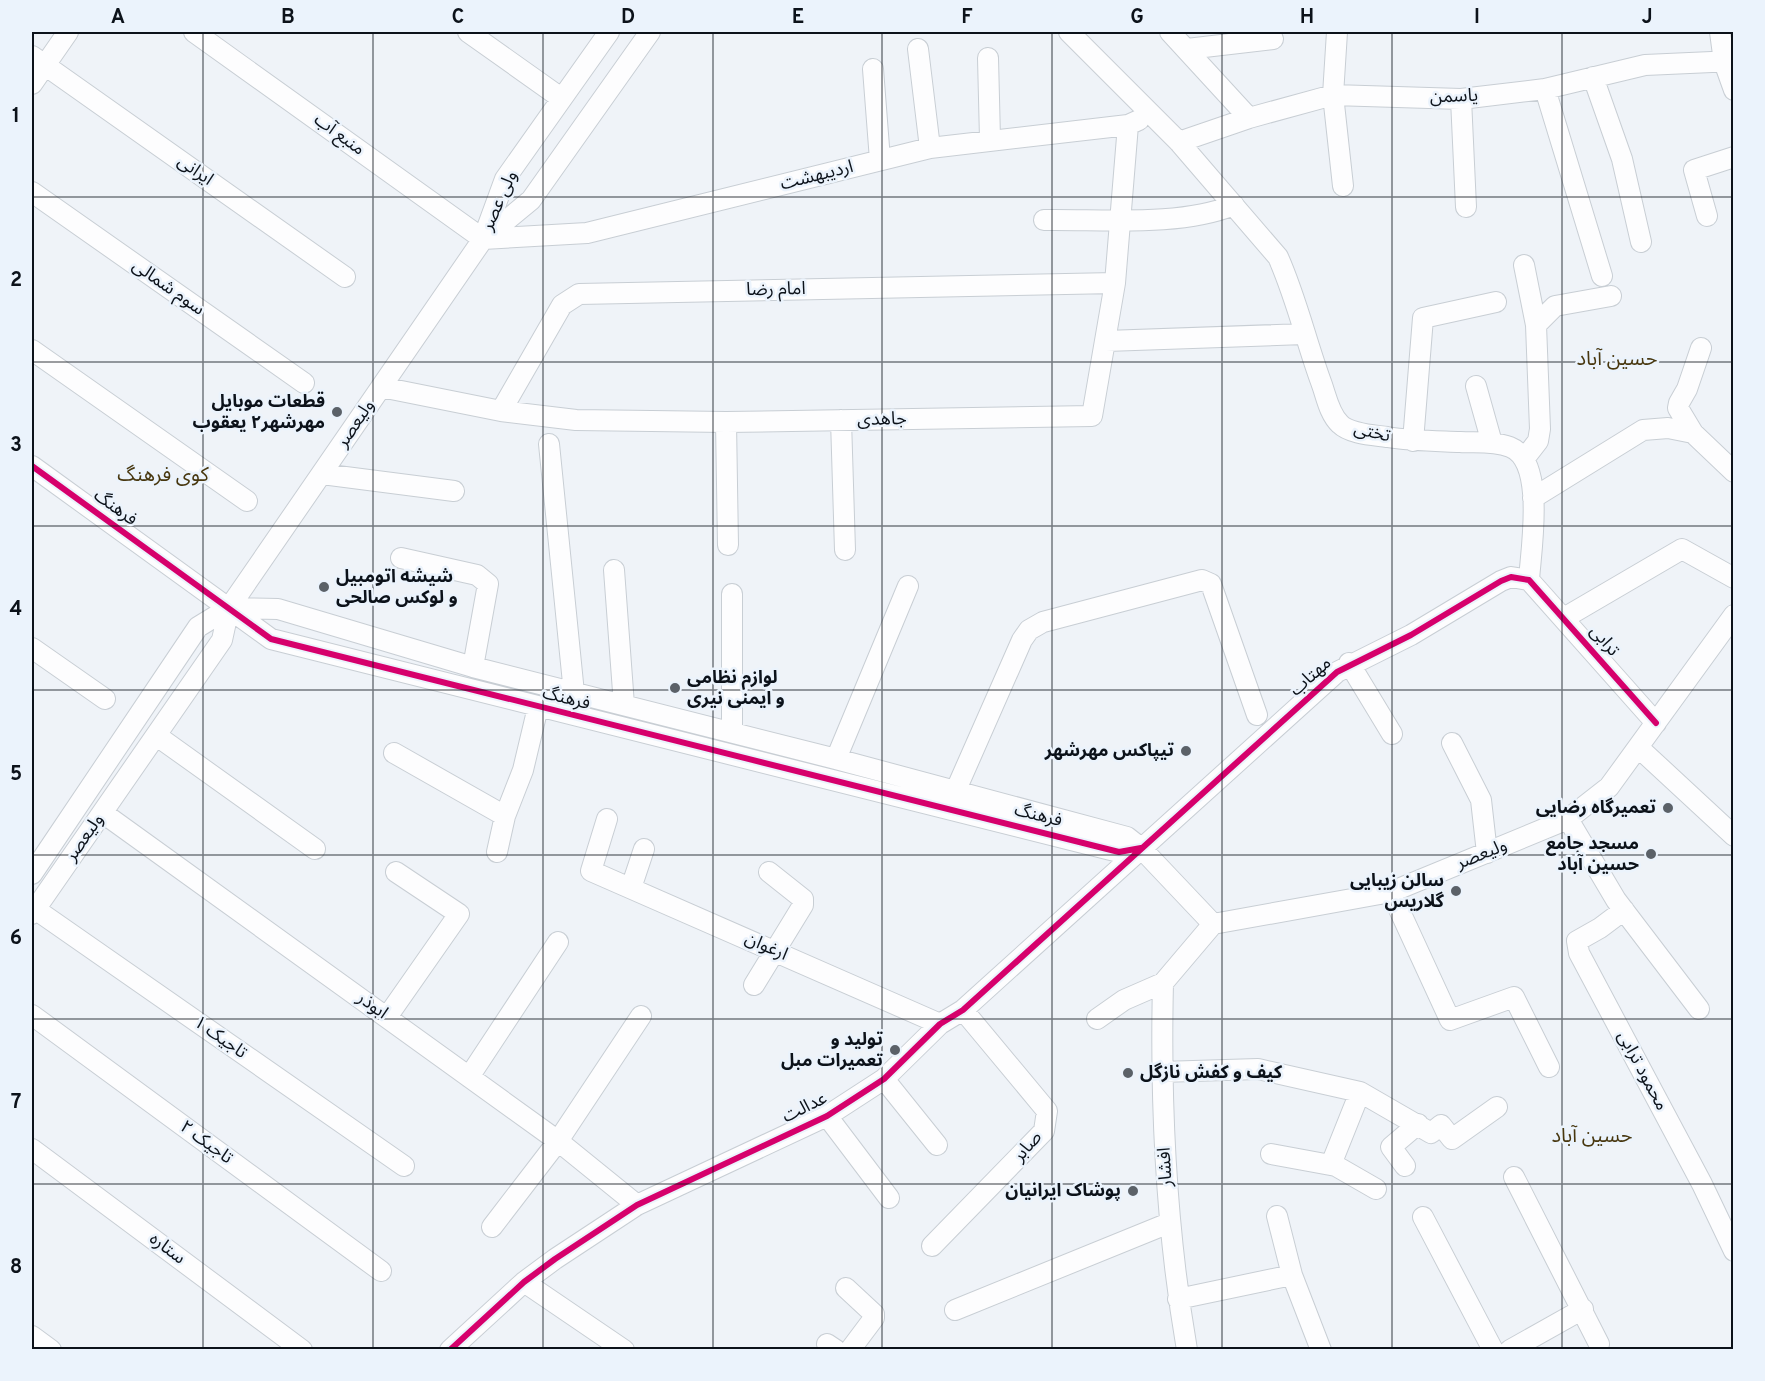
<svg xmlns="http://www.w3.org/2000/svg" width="1765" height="1381" font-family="Overpass,'Noto Sans Arabic',sans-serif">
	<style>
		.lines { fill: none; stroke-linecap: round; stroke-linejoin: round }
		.minor-casing { stroke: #c8ced4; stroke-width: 22 }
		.minor { stroke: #fdfdfe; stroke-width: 20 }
		.cycleway-casing { stroke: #ebf3fc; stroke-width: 10 }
		.cycleway { stroke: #d6006c; stroke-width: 6 }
		.grid { fill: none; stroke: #0c121a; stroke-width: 1.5; stroke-opacity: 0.55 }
		.poi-dot { fill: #5b6168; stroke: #ebf3fc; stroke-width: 2 }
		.labels { text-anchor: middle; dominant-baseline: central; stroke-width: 5; stroke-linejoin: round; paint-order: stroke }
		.street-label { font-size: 18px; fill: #0c121a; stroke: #ebf3fc }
		.poi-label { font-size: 18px; font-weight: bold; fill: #0c121a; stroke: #ebf3fc; text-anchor: end }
		.neighbourhood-label { font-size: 20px; fill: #48370f; stroke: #ebf3fc }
		.neatline { fill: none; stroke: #0c121a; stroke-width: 2 }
		.grid-label { font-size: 20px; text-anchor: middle; font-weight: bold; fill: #0c121a }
	</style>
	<rect width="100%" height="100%" fill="#eff3f8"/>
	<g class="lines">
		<defs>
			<path id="minor" d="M 194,32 L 483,239
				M 468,32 L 561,98
				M 1069,32 L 1179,142 L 1278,257 C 1296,297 1306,341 1321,382 C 1326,395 1329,414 1340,424 C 1350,434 1373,435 1387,437 C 1411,441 1435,441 1460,442 C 1476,443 1494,441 1510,447 C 1546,461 1531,548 1529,580
				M 1170,32 L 1249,118
				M 1337,32 L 1333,95 L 1343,186
				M 1720,32 L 1724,62 L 1734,90
				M 918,49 L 930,148
				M 1187,49 L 1273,39
				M 32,56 L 345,277
				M 988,58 L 990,139
				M 873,69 L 880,160
				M 1593,77 L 1622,159 L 1641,242
				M 32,84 L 68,32
				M 1545,89 L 1602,276
				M 1461,99 L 1466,207
				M 1179,142 L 1249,118 L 1333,95 L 1461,99 L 1545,89 L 1645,65 L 1734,61
				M 32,192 L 304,383
				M 1707,216 L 1694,170 L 1734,157
				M 1044,220 C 1103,219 1179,227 1234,205
				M 485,238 L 531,200 L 650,32
				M 483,239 L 587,233 L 930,148 L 1128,125 L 1139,120
				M 1524,265 L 1536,325
				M 1106,341 L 1304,334
				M 32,350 L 247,501
				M 1476,386 L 1492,443
				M 381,387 L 501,411 L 576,420 L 726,422 L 1092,416 L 1115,283 L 1128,125
				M 501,411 L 562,305 L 579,294 L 1115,283
				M 841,420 L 845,550
				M 726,422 L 728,545
				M 1693,433 L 1678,408 L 1679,403 L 1687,389 L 1701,348
				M 1413,441 L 1423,318 L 1496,302
				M 549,444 L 574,693
				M 1524,459 L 1538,441 L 1540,429 L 1536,325 L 1555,306 L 1611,296
				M 32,466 L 271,639 L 1119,852 L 1141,848
				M 322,474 L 454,491
				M 1533,498 L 1643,430 L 1668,428 L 1693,433 L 1734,472
				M 401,558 L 477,575 L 488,584 L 473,667
				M 614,570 L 624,705
				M 732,594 L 732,732
				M 229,608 L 278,609 L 473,667 L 836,759 L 1127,837 L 1141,848 L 1213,924
				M 1564,618 L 1682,549 L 1734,578
				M 32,648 L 105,699
				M 1349,663 L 1392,734
				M 157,736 L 315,849
				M 1452,743 L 1481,800 L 1487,853
				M 1639,748 L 1734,836
				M 394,753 L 505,816 L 523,770 L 538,707
				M 836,759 L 908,586
				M 955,792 L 1022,640 L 1029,630 L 1043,622 L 1202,580 L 1211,584 L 1257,715
				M 103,813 L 558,1141 L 637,1205
				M 607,819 L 591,871 L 940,1024
				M 1568,819 L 1616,900 L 1699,1009
				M 497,852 L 505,816
				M 32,874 L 198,627 L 229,608
				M 631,888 L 644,849
				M 1391,892 L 1450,1020 L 1514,997 L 1549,1067
				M 35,909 L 404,1166
				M 1624,910 L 1600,928 L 1577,941 L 1579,953 L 1702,1184 L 1734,1251
				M 32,914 L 222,640 L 229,608 L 483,239 L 505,179 L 609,32
				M 1163,983 C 1160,1106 1166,1228 1187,1350
				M 754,985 L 803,905 L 803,899 L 769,872
				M 32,1015 L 381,1271
				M 387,1017 L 459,914 L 396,872
				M 1097,1019 L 1124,1000 L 1163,983 L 1213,924 L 1391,892 L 1568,819 L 1609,787 L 1734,615
				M 1161,1072 L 1258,1069 L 1360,1092 L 1431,1133 L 1441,1125 L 1452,1139 L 1497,1107
				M 469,1077 L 558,942
				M 884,1079 L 937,1145
				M 1360,1092 L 1332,1162 L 1336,1166 L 1376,1189
				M 827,1116 L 889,1198
				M 32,1149 L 302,1350
				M 1271,1154 L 1336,1166
				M 1405,1166 L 1391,1147 L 1418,1124
				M 1514,1177 L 1599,1344
				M 1277,1216 L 1292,1275 L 1321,1350
				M 1423,1217 L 1493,1350
				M 492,1227 L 558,1141 L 641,1016
				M 932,1246 L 1044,1131 L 1047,1111 L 963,1010
				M 524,1282 L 624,1350
				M 846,1288 L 874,1314 L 874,1318 L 850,1350
				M 1178,1299 L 1292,1275
				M 955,1310 L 1169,1223
				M 32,1336 L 51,1350
				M 827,1344 L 836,1350
				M 450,1350 L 524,1282 L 555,1259 L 637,1205 L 827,1116 L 884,1079 L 940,1024 L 963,1010 L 1337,672 L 1411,635 L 1501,581 L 1511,577 L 1529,580 L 1656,723
				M 1510,1350 L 1583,1309"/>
		</defs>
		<!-- minor casing -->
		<use href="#minor" class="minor-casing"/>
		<!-- minor -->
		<use href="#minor" class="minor"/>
		<defs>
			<path id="cycleway" d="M 32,466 L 271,639 L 1119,852 L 1141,848
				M 450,1350 L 524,1282 L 555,1259 L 637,1205 L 827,1116 L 884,1079 L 940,1024 L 963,1010 L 1337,672 L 1411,635 L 1501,581 L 1511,577 L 1529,580 L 1656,723"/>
		</defs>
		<!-- cycleway casing -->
		<use href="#cycleway" class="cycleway-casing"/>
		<!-- cycleway -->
		<use href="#cycleway" class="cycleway"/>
	</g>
	<!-- grid -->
	<path class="grid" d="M 203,32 L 203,1350M 373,32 L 373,1350M 543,32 L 543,1350M 713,32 L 713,1350M 882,32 L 882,1350M 1052,32 L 1052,1350M 1222,32 L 1222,1350M 1392,32 L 1392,1350M 1562,32 L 1562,1350M 32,197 L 1734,197M 32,362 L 1734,362M 32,526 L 1734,526M 32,690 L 1734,690M 32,855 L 1734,855M 32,1019 L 1734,1019M 32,1184 L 1734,1184"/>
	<!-- markers -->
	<g class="poi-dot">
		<circle cx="337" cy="412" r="6"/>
		<circle cx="324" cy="587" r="6"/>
		<circle cx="675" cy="688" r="6"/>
		<circle cx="1186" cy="751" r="6"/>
		<circle cx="1668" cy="808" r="6"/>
		<circle cx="1651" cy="854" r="6"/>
		<circle cx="1456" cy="891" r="6"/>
		<circle cx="895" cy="1050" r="6"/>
		<circle cx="1128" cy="1073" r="6"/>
		<circle cx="1133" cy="1191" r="6"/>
	</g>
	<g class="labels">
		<!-- street labels -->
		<g class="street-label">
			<text transform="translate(1454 97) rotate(-2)">یاسمن</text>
			<text transform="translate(339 135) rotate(36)">منبع آب</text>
			<text transform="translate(195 171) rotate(35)">ایرانی</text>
			<text transform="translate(817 176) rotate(-14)">اردیبهشت</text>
			<text transform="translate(500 201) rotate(-66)">ولی عصر</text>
			<text transform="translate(168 288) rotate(35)">سوم شمالی</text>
			<text transform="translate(776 290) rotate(-1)">امام رضا</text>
			<text transform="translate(882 420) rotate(-1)">جاهدی</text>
			<text transform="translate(356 424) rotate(-56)">ولیعصر</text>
			<text transform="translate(1372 433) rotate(13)">تختی</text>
			<text transform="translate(115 508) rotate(36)">فرهنگ</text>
			<text transform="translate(1604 641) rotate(49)">ترابی</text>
			<text transform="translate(1311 677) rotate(-42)">مهتاب</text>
			<text transform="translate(566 699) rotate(14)">فرهنگ</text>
			<text transform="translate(1038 816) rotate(14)">فرهنگ</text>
			<text transform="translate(85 838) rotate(-55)">ولیعصر</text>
			<text transform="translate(1482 855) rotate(-22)">ولیعصر</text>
			<text transform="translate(766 947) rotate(24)">ارغوان</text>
			<text transform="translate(372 1006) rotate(36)">ابوذر</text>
			<text transform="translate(220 1038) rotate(35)">تاجیک ۱</text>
			<text transform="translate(1642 1071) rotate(62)">محمود ترابی</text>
			<text transform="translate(805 1108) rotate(-26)">عدالت</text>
			<text transform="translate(206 1143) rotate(36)">تاجیک ۲</text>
			<text transform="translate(1028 1147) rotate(-49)">صابر</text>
			<text transform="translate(1166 1167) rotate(-93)">افشار</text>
			<text transform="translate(167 1249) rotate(37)">ستاره</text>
		</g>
		<!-- poi labels -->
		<g class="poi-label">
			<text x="325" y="402">قطعات موبایل<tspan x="325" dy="21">مهرشهر۲ یعقوب</tspan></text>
			<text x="336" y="577" text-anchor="start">شیشه اتومبیل<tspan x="336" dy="21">و لوکس صالحی</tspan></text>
			<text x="687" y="678" text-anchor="start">لوازم نظامی<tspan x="687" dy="21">و ایمنی نیری</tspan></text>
			<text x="1174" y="751">تیپاکس مهرشهر</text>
			<text x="1656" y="808">تعمیرگاه رضایی</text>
			<text x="1639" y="844">مسجد جامع<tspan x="1639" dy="21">حسین آباد</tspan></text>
			<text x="1444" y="881">سالن زیبایی<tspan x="1444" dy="21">گلاریس</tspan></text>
			<text x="883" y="1040">تولید و<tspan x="883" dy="21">تعمیرات مبل</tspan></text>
			<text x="1140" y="1073" text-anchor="start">کیف و کفش نازگل</text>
			<text x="1121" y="1191">پوشاک ایرانیان</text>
		</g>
		<!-- neighbourhood labels -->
		<g class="neighbourhood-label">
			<text x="1617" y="360">حسین آباد</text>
			<text x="163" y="476">کوی فرهنگ</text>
			<text x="1592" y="1137">حسین آباد</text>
		</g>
	</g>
	<!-- border -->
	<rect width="1765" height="1381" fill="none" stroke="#ebf3fc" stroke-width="66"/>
	<rect x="33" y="33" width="1699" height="1315" class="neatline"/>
	<g class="grid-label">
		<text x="118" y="23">A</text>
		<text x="288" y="23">B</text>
		<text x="458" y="23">C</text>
		<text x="628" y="23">D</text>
		<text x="798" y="23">E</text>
		<text x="967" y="23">F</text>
		<text x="1137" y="23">G</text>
		<text x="1307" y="23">H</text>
		<text x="1477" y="23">I</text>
		<text x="1647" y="23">J</text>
		<text x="16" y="122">1</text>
		<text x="16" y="286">2</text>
		<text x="16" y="451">3</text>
		<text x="16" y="615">4</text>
		<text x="16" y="780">5</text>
		<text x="16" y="944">6</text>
		<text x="16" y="1108">7</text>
		<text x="16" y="1273">8</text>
	</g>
</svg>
